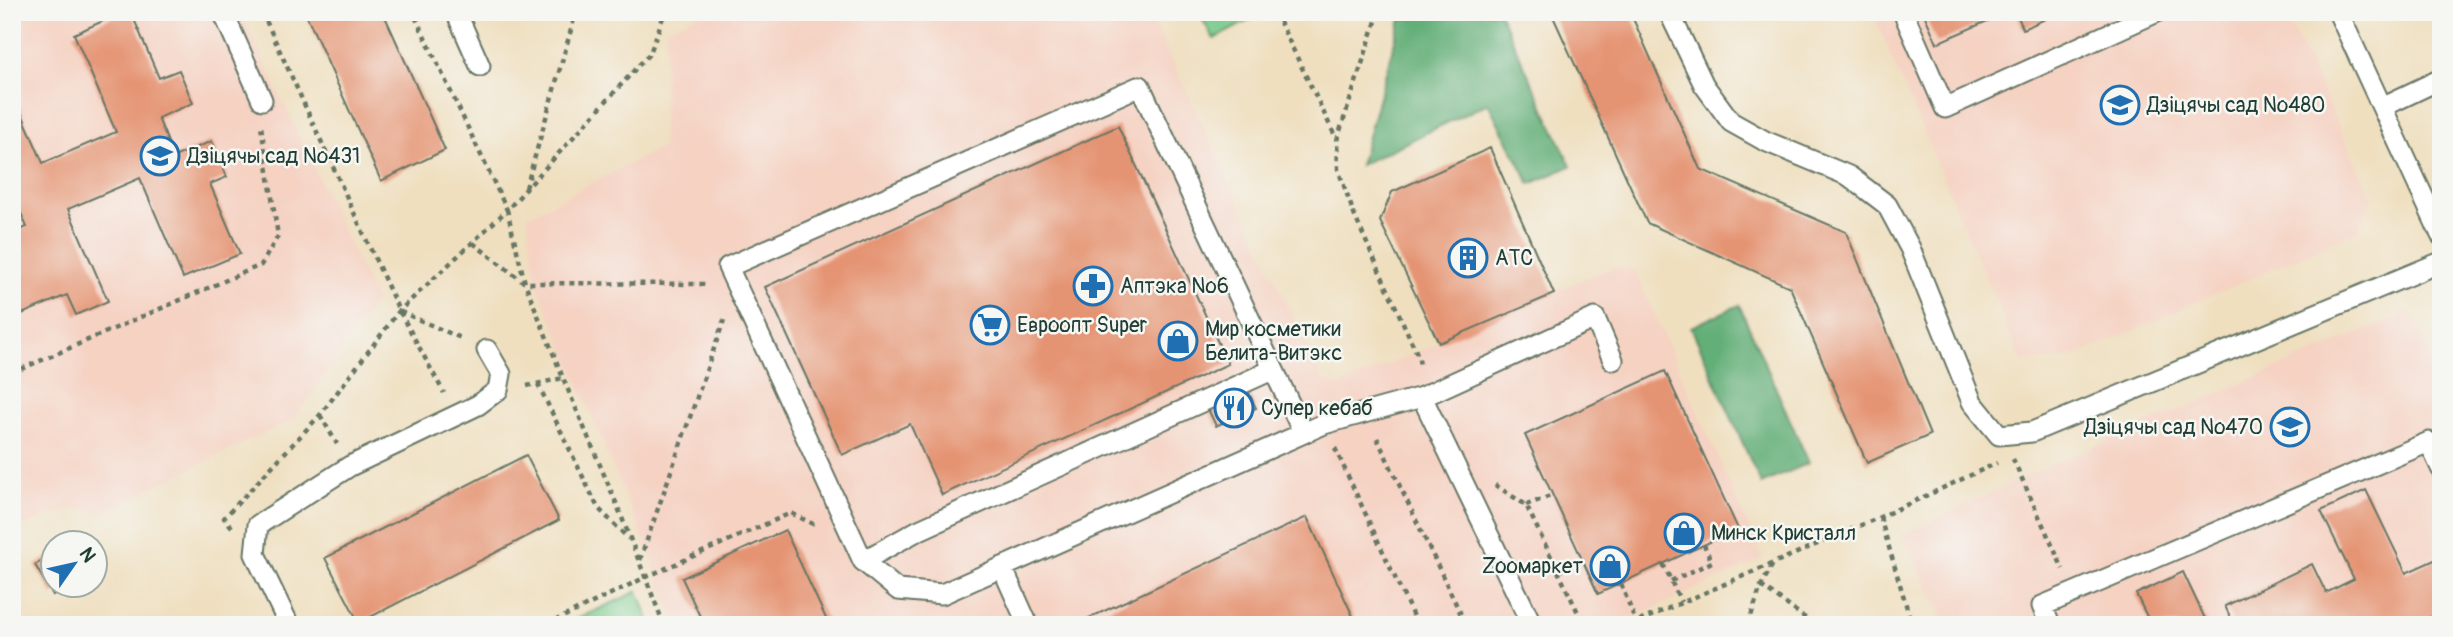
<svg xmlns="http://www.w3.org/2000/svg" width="2453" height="637" font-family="Pangolin,sans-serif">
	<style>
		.built { fill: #f5d2c2 }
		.green { fill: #7bcb8c; stroke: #4d8460; stroke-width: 2 }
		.forest { fill: #64af78; stroke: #427656; stroke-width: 2 }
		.building { fill: #e59473 }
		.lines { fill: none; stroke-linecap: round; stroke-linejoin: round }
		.service-casing { stroke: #687665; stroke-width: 23 }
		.path { stroke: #687665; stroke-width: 4.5; stroke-dasharray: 5 5; stroke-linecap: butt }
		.service { stroke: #fff; stroke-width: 19 }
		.labels { text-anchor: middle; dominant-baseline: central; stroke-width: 5; stroke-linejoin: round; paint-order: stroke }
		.poi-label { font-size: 21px; fill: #1f3d34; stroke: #f6f6f2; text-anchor: start }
	</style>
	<rect width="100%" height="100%" fill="#f6f6f2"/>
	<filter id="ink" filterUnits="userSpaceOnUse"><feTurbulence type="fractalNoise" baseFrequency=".0143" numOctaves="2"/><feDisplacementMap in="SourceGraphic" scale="14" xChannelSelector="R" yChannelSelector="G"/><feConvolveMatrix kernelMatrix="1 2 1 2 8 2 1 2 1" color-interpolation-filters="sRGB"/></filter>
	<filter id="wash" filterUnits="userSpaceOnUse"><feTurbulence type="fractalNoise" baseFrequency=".00686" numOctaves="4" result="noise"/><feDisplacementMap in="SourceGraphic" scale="28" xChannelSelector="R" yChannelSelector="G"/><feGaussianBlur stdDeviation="1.57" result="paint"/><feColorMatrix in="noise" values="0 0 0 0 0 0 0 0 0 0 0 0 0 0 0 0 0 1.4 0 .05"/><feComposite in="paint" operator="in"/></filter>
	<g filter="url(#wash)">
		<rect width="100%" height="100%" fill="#efdfbf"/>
		<!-- built -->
		<path class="built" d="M 12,12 L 241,12 L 376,301 L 294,419 L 98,514 L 73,508 L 12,530 Z
			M 704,12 L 943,12 L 945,15 L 951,12 L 1149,12 L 1324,382 L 1341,385 L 1612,267 L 1635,270 L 1763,559 L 1615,625 L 676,625 L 653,563 L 536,282 L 527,216 L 662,147 L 666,29 Z
			M 1872,12 L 2285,12 L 2372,197 L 2357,231 L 2073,357 L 2022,363 Z
			M 2410,311 L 2441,376 L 2441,625 L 1947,625 L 1902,535 L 2021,478 Z"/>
		<!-- green -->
		<path class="green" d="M 1198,12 L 1265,12 L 1214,39 Z
			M 638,591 L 651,625 L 564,625 Z"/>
		<!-- forest -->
		<path class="forest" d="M 1403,12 L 1499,12 L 1571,166 L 1530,184 L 1488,103 L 1360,165 Z
			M 1739,305 L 1809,463 L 1761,484 L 1691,327 Z"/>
		<g id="blocks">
			<!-- building -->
			<path class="building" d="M 123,12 L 131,12 L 159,78 L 179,70 L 193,103 L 158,118 L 174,157 L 212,141 L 227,177 L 210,184 L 240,254 L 183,278 L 140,178 L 68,209 L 108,301 L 76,315 L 67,295 L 12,318 L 12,233 L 27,227 L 12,192 L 12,91 L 43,163 L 116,132 L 74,34 Z
				M 305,12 L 383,12 L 445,150 L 381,181 Z
				M 1551,12 L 1630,12 L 1700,169 L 1846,232 L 1930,435 L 1867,463 L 1790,287 L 1647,223 Z
				M 1927,12 L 2008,12 L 1937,43 L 1924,14 Z
				M 2016,12 L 2052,12 L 2054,15 L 2023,29 Z
				M 1118,126 L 1228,364 L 942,495 L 910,424 L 842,455 L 765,287 Z
				M 1490,148 L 1554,294 L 1439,343 L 1380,221 L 1392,192 Z
				M 1665,371 L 1738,529 L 1598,594 L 1525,435 Z
				M 1247,389 L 1256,408 L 1216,426 L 1207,407 Z
				M 526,455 L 559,520 L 359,623 L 325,558 Z
				M 2366,490 L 2406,573 L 2441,557 L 2441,612 L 2415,625 L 2234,625 L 2225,606 L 2312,564 L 2326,593 L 2354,579 L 2321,511 Z
				M 1307,517 L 1357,625 L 1074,625 Z
				M 785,530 L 829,625 L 704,625 L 682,578 Z
				M 52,555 L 52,584 L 70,584 L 53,595 L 35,565 Z
				M 2183,572 L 2208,625 L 2151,625 L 2136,594 Z"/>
		</g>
	</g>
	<g filter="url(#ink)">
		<use href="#blocks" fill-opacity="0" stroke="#687665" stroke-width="2"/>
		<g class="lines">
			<defs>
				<path id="service" d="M 223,12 L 262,100
					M 456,12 L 480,66
					M 1669,12 L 1704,85 L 1731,122 L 1765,141 L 1849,176 L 1887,205 L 1910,248 L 1972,402 L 1999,435 L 2032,432 L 2441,262
					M 1903,12 L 1945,108 L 2157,12
					M 2338,12 L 2441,235
					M 2382,107 L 2441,79
					M 1422,397 L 1595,318 L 1613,360
					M 1303,432 L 1140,86 L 728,267 L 863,561 L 898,590 L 942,594 L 1324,424 L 1422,397 L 1532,625
					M 863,561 L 917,531 L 1272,370
					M 1002,567 L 1028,625
					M 289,625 L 255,554 L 258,525 L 350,466 L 478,405 L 498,390 L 501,374 L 487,350
					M 2050,625 L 2042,606 L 2429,442 L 2441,468"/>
			</defs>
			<!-- service casing -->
			<use href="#service" class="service-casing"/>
			<!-- path -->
			<path class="path" d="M 262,12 L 399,311 L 463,339
				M 1275,12 L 1337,140
				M 1379,12 L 1337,140 L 1338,169 L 1355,217 L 1419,358 L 1420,368
				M 526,188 L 576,12
				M 473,243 L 525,283 L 707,284
				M 400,312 L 444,393
				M 12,373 L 261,265 L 278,236 L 261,126
				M 538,384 L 598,508 L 629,539
				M 527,386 L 563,378
				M 320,415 L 337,444
				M 1377,438 L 1466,625
				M 1335,448 L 1417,625
				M 2013,459 L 2063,569
				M 1495,485 L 1526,505 L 1584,625
				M 1526,505 L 1553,495
				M 1880,517 L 1912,625
				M 232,527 L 224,518 L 320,415 L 399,311 L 507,210 L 413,12
				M 640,560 L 724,320
				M 1663,564 L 1681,602
				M 1558,572 L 1583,560
				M 1671,581 L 1712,562 L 1704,545
				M 1621,584 L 1636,622
				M 1761,586 L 1815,625
				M 546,625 L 646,577 L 791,513 L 815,525
				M 664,625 L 617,505 L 563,378 L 525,283 L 507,210 L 650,53 L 665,12
				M 1630,625 L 1880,517 L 1997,463
				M 1748,625 L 1761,586 L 1774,562"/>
			<!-- service -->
			<use href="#service" class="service"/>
		</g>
	</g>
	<!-- icons -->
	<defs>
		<symbol id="school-ring" viewBox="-11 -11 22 22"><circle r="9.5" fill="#f6f6f2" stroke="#1f6fb2" stroke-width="1.5"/><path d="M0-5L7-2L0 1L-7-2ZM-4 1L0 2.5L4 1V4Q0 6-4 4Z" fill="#1f6fb2"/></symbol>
		<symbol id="building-ring" viewBox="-11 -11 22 22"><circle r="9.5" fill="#f6f6f2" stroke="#1f6fb2" stroke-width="1.5"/><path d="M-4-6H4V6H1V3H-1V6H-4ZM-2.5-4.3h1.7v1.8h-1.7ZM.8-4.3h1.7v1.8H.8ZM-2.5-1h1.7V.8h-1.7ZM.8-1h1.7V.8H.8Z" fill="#1f6fb2"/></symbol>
		<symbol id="pharmacy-ring" viewBox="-11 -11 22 22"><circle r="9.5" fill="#f6f6f2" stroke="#1f6fb2" stroke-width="1.5"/><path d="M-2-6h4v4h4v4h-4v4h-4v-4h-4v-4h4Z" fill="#1f6fb2"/></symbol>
		<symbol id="supermarket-ring" viewBox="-11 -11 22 22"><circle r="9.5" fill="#f6f6f2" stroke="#1f6fb2" stroke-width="1.5"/><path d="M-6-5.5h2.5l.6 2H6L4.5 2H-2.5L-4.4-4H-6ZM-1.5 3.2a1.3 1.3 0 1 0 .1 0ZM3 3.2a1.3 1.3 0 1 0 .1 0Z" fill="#1f6fb2"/></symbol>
		<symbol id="shop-ring" viewBox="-11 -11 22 22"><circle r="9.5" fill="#f6f6f2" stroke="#1f6fb2" stroke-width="1.5"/><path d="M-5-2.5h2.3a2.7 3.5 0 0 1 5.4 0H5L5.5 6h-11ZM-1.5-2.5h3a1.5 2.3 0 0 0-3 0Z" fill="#1f6fb2"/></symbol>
		<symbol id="restaurant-ring" viewBox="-11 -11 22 22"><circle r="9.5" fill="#f6f6f2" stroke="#1f6fb2" stroke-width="1.5"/><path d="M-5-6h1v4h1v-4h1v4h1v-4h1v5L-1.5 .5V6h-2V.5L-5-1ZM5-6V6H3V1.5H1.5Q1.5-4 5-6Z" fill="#1f6fb2"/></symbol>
	</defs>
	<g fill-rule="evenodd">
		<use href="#school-ring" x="2098" y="83" width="44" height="44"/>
		<use href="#school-ring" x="138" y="134" width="44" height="44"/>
		<use href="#building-ring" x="1446" y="236" width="44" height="44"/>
		<use href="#pharmacy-ring" x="1071" y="264" width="44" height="44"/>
		<use href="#supermarket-ring" x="968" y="303" width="44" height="44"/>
		<use href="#shop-ring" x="1156" y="319" width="44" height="44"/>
		<use href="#restaurant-ring" x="1212" y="386" width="44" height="44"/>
		<use href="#school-ring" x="2268" y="405" width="44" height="44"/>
		<use href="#shop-ring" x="1662" y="511" width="44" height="44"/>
		<use href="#shop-ring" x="1588" y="544" width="44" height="44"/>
	</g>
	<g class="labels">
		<!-- poi labels -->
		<g class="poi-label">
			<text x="2147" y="105">Дзіцячы сад №480</text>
			<text x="187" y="156">Дзіцячы сад №431</text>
			<text x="1495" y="258">АТС</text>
			<text x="1120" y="286">Аптэка №6</text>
			<text x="1017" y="325">Евроопт Super</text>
			<text x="1205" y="329">Мир косметики<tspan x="1205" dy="24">Белита-Витэкс</tspan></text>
			<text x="1261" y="408">Супер кебаб</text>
			<text x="2263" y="427" text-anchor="end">Дзіцячы сад №470</text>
			<text x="1711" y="533">Минск Кристалл</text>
			<text x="1583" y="566" text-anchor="end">Zooмаркет</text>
		</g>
	</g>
	<!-- margin -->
	<rect width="2453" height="637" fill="none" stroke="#f6f6f2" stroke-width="42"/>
	<!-- north arrow -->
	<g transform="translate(74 564) rotate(56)"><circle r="33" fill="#f6f6f2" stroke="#a0aca6" stroke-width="2"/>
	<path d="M0-5L12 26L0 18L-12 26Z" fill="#1f6fb2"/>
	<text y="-10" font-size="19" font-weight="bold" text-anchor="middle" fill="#1f3d34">N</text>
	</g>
</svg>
